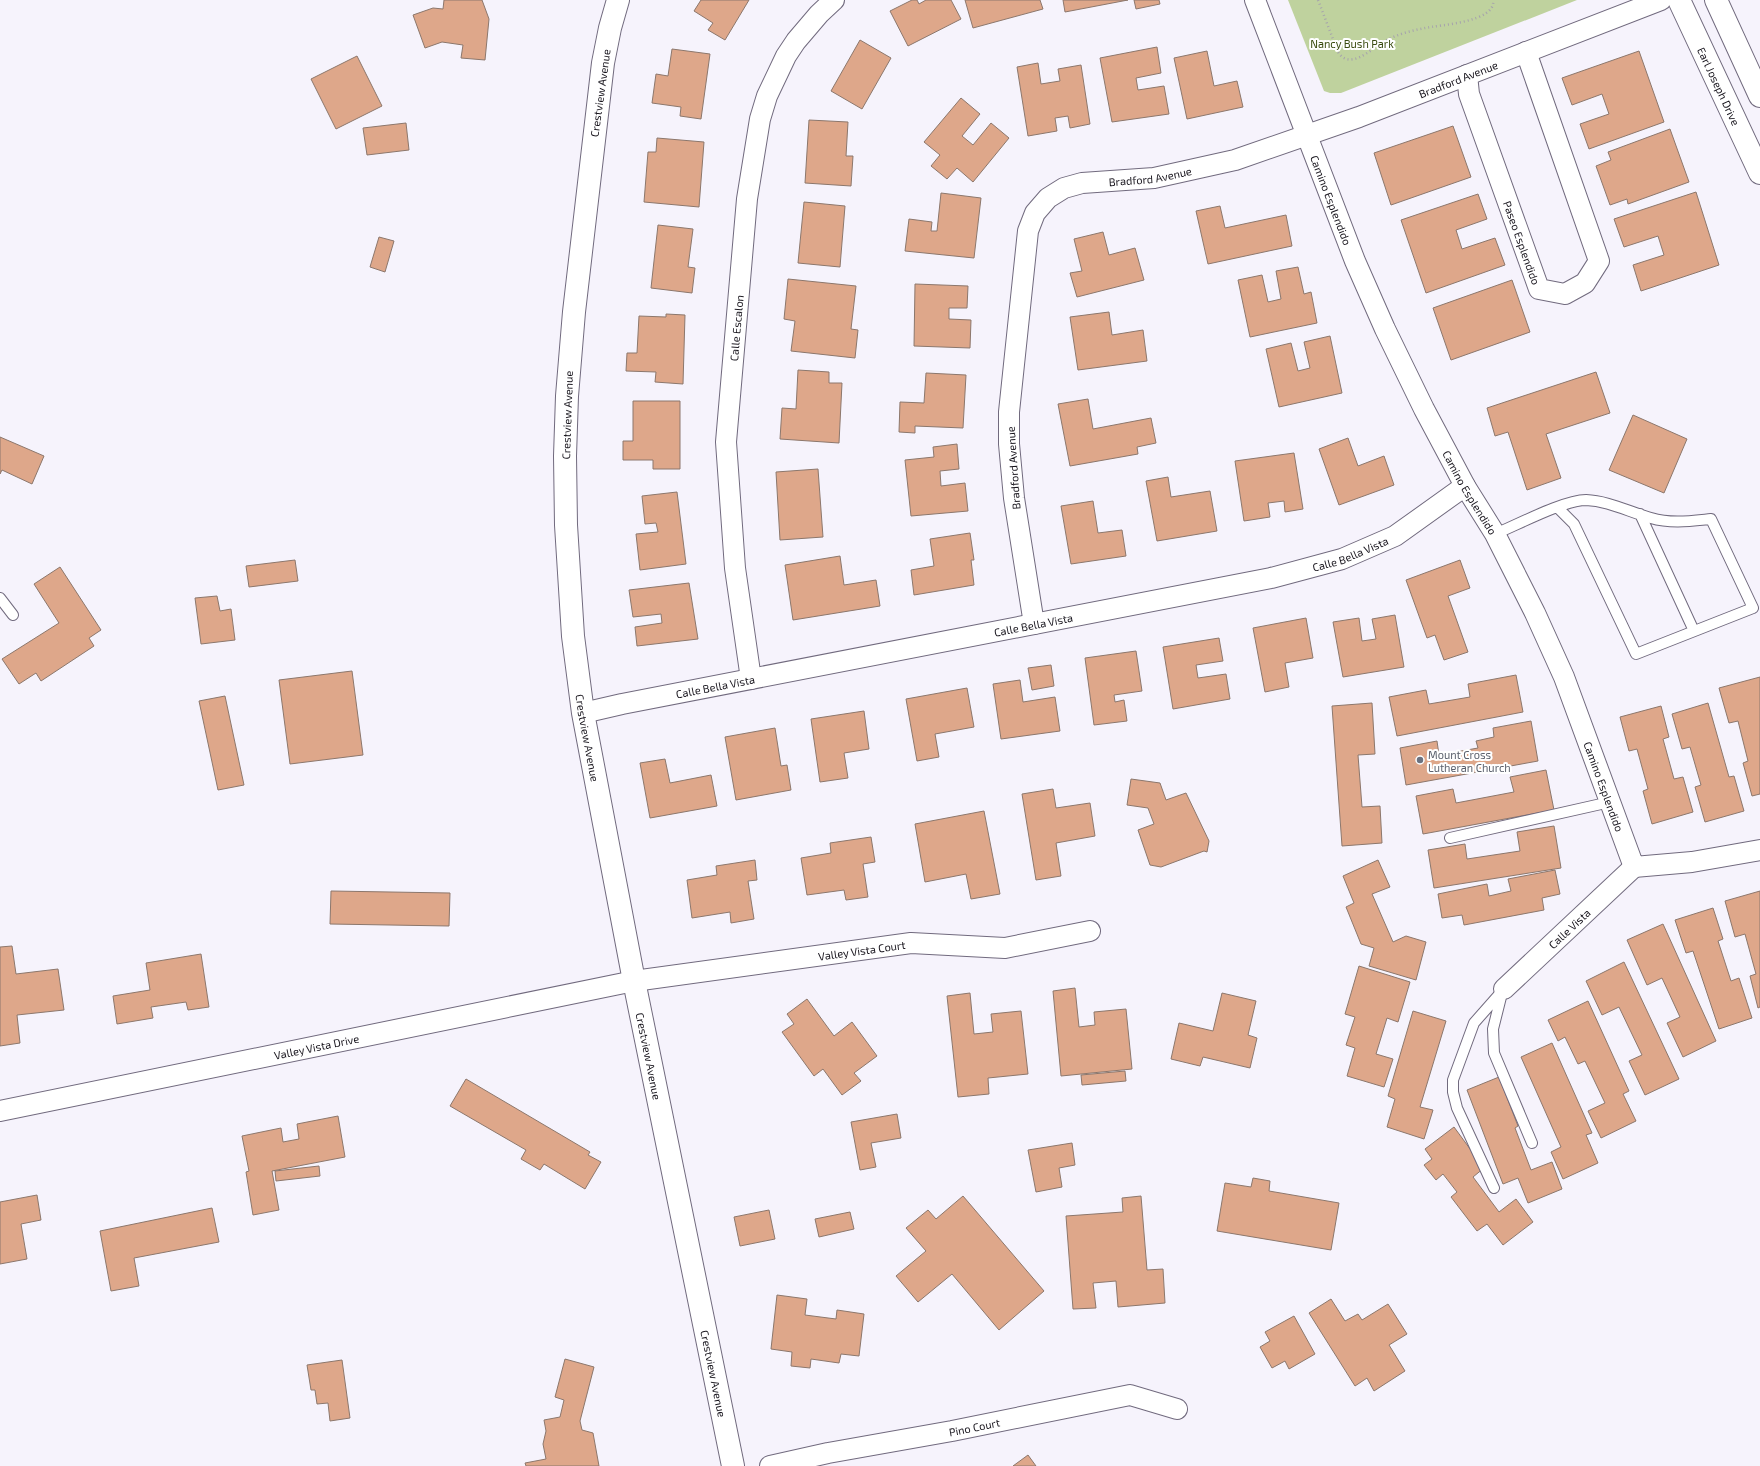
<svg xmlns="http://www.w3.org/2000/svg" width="1760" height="1466" font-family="'Exo 2',sans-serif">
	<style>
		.green { fill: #bfd29e }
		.building { fill: #dea78a; stroke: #8c776c }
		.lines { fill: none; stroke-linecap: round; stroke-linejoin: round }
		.lane-casing { stroke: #716a7e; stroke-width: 12 }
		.street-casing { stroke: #716a7e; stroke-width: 22 }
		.secondary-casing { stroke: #716a7e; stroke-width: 24 }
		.path { stroke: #a6a3ac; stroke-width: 2.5; stroke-dasharray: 1 3; stroke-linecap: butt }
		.lane { stroke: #fff; stroke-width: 10 }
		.street { stroke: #fff; stroke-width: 20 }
		.secondary { stroke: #fff; stroke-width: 22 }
		.worship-dot { fill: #6b7280; stroke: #fff; stroke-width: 1.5 }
		.labels { text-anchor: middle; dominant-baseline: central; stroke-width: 4; stroke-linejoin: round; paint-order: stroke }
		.park-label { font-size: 11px; fill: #394b0f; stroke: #fff }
		.street-label { font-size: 11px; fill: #18151d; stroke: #fff }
		.worship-label { font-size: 11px; fill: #5b616d; stroke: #fff; text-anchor: start }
	</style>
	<rect width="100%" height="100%" fill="#f6f3fc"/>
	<!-- green -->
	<path class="green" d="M 1288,0 L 1577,0 L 1341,93 L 1330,93 L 1324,91 Z"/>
	<!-- building -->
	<path class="building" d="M 444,0 L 482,0 L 489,19 L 485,60 L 461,58 L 463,45 L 442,42 L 425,48 L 413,15 L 433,8 L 443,9 Z
		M 701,0 L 749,0 L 725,40 L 708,30 L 713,23 L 694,11 Z
		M 912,0 L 917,0 L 919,4 L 926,0 L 951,0 L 961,19 L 908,46 L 890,11 Z
		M 965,0 L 1040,0 L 1043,9 L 973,28 Z
		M 1063,0 L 1128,0 L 1065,12 Z
		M 1134,0 L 1159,0 L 1160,4 L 1136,9 Z
		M 860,40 L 891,58 L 862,109 L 831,91 Z
		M 1157,47 L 1161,73 L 1136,78 L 1138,90 L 1164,86 L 1169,114 L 1112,122 L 1100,58 Z
		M 672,49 L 710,54 L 701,119 L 680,116 L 681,107 L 652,103 L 656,74 L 668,76 Z
		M 1207,51 L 1214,86 L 1237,81 L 1243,107 L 1187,119 L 1174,58 Z
		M 1639,51 L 1664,122 L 1589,149 L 1580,124 L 1609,114 L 1602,94 L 1572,105 L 1562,78 Z
		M 357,56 L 382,106 L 336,129 L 311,79 Z
		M 1038,63 L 1041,84 L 1060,81 L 1058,69 L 1081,65 L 1090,124 L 1070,128 L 1068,116 L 1055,118 L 1057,131 L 1028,136 L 1017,67 Z
		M 961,98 L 980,114 L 962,136 L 973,145 L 991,123 L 1009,138 L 973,182 L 957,168 L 947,179 L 931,166 L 940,155 L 924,142 Z
		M 809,120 L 848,122 L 846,156 L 853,156 L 851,186 L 805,183 Z
		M 406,123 L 409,150 L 367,155 L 363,128 Z
		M 1453,126 L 1471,177 L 1391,205 L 1374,153 Z
		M 1670,129 L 1689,182 L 1628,204 L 1627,199 L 1610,205 L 1596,166 L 1611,160 L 1608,152 Z
		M 657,138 L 704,142 L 699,207 L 644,202 L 648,152 L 656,152 Z
		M 1696,192 L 1719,265 L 1641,291 L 1633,265 L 1664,255 L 1658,236 L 1624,247 L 1614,219 Z
		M 941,193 L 981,198 L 974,258 L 905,251 L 909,219 L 932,222 L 931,231 L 937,231 Z
		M 1478,194 L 1487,219 L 1456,230 L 1462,249 L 1495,238 L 1505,265 L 1426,293 L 1401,220 Z
		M 804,202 L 845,206 L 840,267 L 798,263 Z
		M 1220,206 L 1225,228 L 1286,215 L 1292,246 L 1208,264 L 1196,211 Z
		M 658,225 L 693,229 L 688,267 L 695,268 L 692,293 L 651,288 Z
		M 1103,232 L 1109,255 L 1135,248 L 1144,280 L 1077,297 L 1070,273 L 1082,271 L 1074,239 Z
		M 379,237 L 394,241 L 385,272 L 370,267 Z
		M 1298,267 L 1304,294 L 1311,292 L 1317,323 L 1250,337 L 1238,280 L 1262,275 L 1268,302 L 1281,299 L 1276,271 Z
		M 788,279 L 856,286 L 851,329 L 858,330 L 855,358 L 791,351 L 795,321 L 784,319 Z
		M 1512,280 L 1530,332 L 1451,360 L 1433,308 Z
		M 915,284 L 968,286 L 967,308 L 949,308 L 949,319 L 971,320 L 970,348 L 914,346 Z
		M 1109,312 L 1112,335 L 1143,330 L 1147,361 L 1078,370 L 1070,317 Z
		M 666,314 L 685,315 L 683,384 L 655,382 L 656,372 L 626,371 L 627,353 L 637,353 L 639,316 L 666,317 Z
		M 1330,336 L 1342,393 L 1279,407 L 1266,349 L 1291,343 L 1298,371 L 1310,368 L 1304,342 Z
		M 798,370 L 829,372 L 829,383 L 842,383 L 839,443 L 780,439 L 782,408 L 796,409 Z
		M 1596,372 L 1610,413 L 1546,434 L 1561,478 L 1527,490 L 1508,432 L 1495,436 L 1487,408 Z
		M 926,373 L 966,375 L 963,428 L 915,426 L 915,433 L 899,432 L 900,402 L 924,403 Z
		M 1088,399 L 1093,429 L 1151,418 L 1156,443 L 1137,447 L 1138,454 L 1070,466 L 1058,404 Z
		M 633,401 L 680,401 L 680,469 L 653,469 L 653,460 L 623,460 L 623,441 L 633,441 Z
		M 1633,415 L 1687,439 L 1664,493 L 1609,470 Z
		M 0,437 L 44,456 L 32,484 L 2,470 L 0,474 Z
		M 1348,438 L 1358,466 L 1384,456 L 1394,485 L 1339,505 L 1319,449 Z
		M 957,444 L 959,469 L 940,471 L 941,486 L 965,483 L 968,511 L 911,516 L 905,460 L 934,457 L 933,447 Z
		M 1294,453 L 1303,509 L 1285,512 L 1284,501 L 1268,503 L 1270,517 L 1244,521 L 1235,461 Z
		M 818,469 L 823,537 L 780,540 L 776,472 Z
		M 1168,477 L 1171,497 L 1210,491 L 1217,531 L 1157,541 L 1146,481 Z
		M 677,492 L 686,564 L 640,570 L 636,534 L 658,532 L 656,523 L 645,524 L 642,496 Z
		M 1093,501 L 1098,533 L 1122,530 L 1126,556 L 1071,564 L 1061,506 Z
		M 970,533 L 974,560 L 971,560 L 974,585 L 914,595 L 911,570 L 934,566 L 930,539 Z
		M 840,556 L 844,585 L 876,580 L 880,606 L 793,620 L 785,565 Z
		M 295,560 L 298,581 L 249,587 L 246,566 Z
		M 1460,560 L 1470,588 L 1448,596 L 1468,652 L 1444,660 L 1435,635 L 1427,638 L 1406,580 Z
		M 60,567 L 101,630 L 89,638 L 94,646 L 41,681 L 36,673 L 19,684 L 2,659 L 59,623 L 34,584 Z
		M 689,583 L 698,639 L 637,646 L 635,627 L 662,623 L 661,614 L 633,617 L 629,590 Z
		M 217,596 L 220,611 L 231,609 L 235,640 L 201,644 L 195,598 Z
		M 1395,615 L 1404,667 L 1343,677 L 1333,622 L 1359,618 L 1362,641 L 1376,639 L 1372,619 Z
		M 1306,618 L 1313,658 L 1285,663 L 1289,687 L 1265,692 L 1253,628 Z
		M 1219,638 L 1223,661 L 1196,665 L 1198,678 L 1226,674 L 1230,699 L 1173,709 L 1163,647 Z
		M 1136,651 L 1142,691 L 1114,695 L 1115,702 L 1124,700 L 1127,721 L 1094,725 L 1085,658 Z
		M 1051,665 L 1054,686 L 1032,690 L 1028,668 Z
		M 352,671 L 363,755 L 290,764 L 279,680 Z
		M 1516,675 L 1523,712 L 1397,736 L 1389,697 L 1426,690 L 1429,704 L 1470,697 L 1468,684 Z
		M 1760,677 L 1760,794 L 1752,796 L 1743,763 L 1748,761 L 1738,721 L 1729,723 L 1719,688 Z
		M 1020,680 L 1023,702 L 1055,697 L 1060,731 L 1001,739 L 993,684 Z
		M 967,688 L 974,727 L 935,734 L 939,757 L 917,761 L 906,699 Z
		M 225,696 L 244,785 L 218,790 L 199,701 Z
		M 1372,703 L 1375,754 L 1358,755 L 1362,807 L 1380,806 L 1382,843 L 1342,846 L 1332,706 Z
		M 1708,703 L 1729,777 L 1734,776 L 1744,811 L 1705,822 L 1695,787 L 1701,785 L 1690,747 L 1682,749 L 1672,714 Z
		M 1661,706 L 1669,737 L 1663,739 L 1674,779 L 1683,777 L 1693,812 L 1652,824 L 1643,791 L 1648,789 L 1637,749 L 1629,751 L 1620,717 Z
		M 864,711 L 869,749 L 844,753 L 848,778 L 820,782 L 811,719 Z
		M 1531,721 L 1538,761 L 1406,785 L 1400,748 L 1437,741 L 1439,755 L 1478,748 L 1476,741 L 1494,737 L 1493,728 Z
		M 775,728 L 781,766 L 787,765 L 791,790 L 736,800 L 725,737 Z
		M 665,759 L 670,783 L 711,775 L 717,806 L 650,818 L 640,763 Z
		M 1546,770 L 1554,810 L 1423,834 L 1416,796 L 1453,789 L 1456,803 L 1514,792 L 1510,777 Z
		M 1131,779 L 1160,783 L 1166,800 L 1186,793 L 1209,841 L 1207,852 L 1204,851 L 1161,867 L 1150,865 L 1138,830 L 1154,824 L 1148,808 L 1127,805 Z
		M 1053,789 L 1056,808 L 1090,803 L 1095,836 L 1056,843 L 1061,876 L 1036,880 L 1022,794 Z
		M 984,811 L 1000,894 L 971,899 L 966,874 L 925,882 L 915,824 Z
		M 1554,826 L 1561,868 L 1434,888 L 1428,850 L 1465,844 L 1467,859 L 1520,851 L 1517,832 Z
		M 871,837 L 875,862 L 863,864 L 868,897 L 846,900 L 844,890 L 807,895 L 801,858 L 831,853 L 830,843 Z
		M 755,860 L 757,880 L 748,881 L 754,919 L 731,923 L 730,912 L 692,918 L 687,880 L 717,875 L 716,866 Z
		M 1378,860 L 1390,887 L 1372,894 L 1393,942 L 1406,936 L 1426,942 L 1416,980 L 1369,966 L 1374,948 L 1361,944 L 1346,907 L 1354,903 L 1343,876 Z
		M 1555,870 L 1560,894 L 1542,898 L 1544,910 L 1464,925 L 1462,915 L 1442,918 L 1438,894 L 1487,884 L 1489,896 L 1511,891 L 1508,879 Z
		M 331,891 L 450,893 L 449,926 L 330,924 Z
		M 1760,891 L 1760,1007 L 1758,1008 L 1750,976 L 1756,974 L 1745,934 L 1735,937 L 1725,901 Z
		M 1713,908 L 1723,939 L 1718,941 L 1731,981 L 1739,978 L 1752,1018 L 1719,1029 L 1693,951 L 1686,953 L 1675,920 Z
		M 1663,924 L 1716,1041 L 1683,1057 L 1667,1023 L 1680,1017 L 1662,978 L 1647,985 L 1627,940 Z
		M 12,946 L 16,974 L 58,969 L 64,1010 L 17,1015 L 20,1043 L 0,1046 L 0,947 Z
		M 201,954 L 209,1007 L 188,1010 L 186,1002 L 151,1007 L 153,1018 L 117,1024 L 113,996 L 150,990 L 146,963 Z
		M 1624,962 L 1679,1079 L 1645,1095 L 1629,1061 L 1642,1055 L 1619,1007 L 1602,1015 L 1586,981 Z
		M 1359,966 L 1410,982 L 1398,1022 L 1387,1018 L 1376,1054 L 1393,1059 L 1384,1087 L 1347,1076 L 1355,1048 L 1346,1045 L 1355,1017 L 1345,1014 Z
		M 1075,988 L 1079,1027 L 1095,1025 L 1094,1012 L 1126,1009 L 1132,1069 L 1061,1076 L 1053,991 Z
		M 970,993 L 974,1034 L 993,1032 L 991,1014 L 1021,1011 L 1028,1074 L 988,1078 L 989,1094 L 958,1097 L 947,996 Z
		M 1222,993 L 1256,1001 L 1248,1035 L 1257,1038 L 1250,1068 L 1203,1057 L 1200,1066 L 1171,1059 L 1179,1023 L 1213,1031 Z
		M 807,999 L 834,1036 L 852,1022 L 877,1056 L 854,1073 L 861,1081 L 842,1095 L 823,1069 L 814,1076 L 782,1032 L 794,1024 L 787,1014 Z
		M 1588,1001 L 1629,1091 L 1623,1094 L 1636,1121 L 1601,1138 L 1588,1111 L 1605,1103 L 1585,1061 L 1578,1064 L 1565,1037 L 1558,1041 L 1548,1020 Z
		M 1413,1011 L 1446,1021 L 1420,1107 L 1433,1110 L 1424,1139 L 1387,1127 L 1395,1099 L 1388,1096 Z
		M 1552,1043 L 1592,1133 L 1586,1135 L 1598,1163 L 1563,1179 L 1551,1152 L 1561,1147 L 1521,1057 Z
		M 1125,1071 L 1126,1081 L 1082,1085 L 1081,1075 Z
		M 1499,1077 L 1518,1126 L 1515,1128 L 1531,1170 L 1552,1162 L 1562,1189 L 1528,1203 L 1518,1178 L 1503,1184 L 1467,1090 Z
		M 466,1079 L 590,1152 L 588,1155 L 601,1162 L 585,1189 L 544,1164 L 540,1170 L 521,1159 L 526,1150 L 450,1106 Z
		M 897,1114 L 901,1138 L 871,1143 L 876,1167 L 860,1170 L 851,1122 Z
		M 338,1116 L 345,1157 L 272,1171 L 279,1210 L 253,1215 L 246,1172 L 249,1171 L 242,1136 L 281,1128 L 283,1142 L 299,1139 L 297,1124 Z
		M 1454,1127 L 1484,1168 L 1473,1177 L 1499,1212 L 1516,1199 L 1533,1222 L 1503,1245 L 1487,1224 L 1477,1231 L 1451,1197 L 1457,1192 L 1443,1174 L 1436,1180 L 1424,1165 L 1432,1159 L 1425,1149 Z
		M 1072,1143 L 1075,1165 L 1059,1168 L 1062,1187 L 1036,1192 L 1028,1150 Z
		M 319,1166 L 320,1176 L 276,1181 L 275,1171 Z
		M 1253,1178 L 1270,1181 L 1269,1191 L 1339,1203 L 1331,1250 L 1217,1231 L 1225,1183 L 1251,1187 Z
		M 37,1195 L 41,1220 L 21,1224 L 27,1259 L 0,1264 L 0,1202 Z
		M 963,1196 L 1044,1291 L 999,1330 L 952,1274 L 918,1302 L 896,1276 L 926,1251 L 906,1228 L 928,1210 L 936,1219 Z
		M 1141,1196 L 1147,1270 L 1163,1269 L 1165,1303 L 1118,1307 L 1116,1281 L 1093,1283 L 1096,1308 L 1073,1309 L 1066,1216 L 1123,1212 L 1122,1198 Z
		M 212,1208 L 219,1242 L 134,1258 L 139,1286 L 111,1291 L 100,1231 Z
		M 769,1210 L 775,1239 L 740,1246 L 734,1217 Z
		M 850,1212 L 854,1229 L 819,1237 L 815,1219 Z
		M 777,1295 L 807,1299 L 805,1315 L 836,1319 L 837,1310 L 864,1314 L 859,1356 L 841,1354 L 839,1363 L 811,1359 L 810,1368 L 791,1366 L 792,1352 L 771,1349 Z
		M 1331,1299 L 1345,1321 L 1358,1314 L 1362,1320 L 1388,1304 L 1407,1334 L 1389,1345 L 1405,1371 L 1374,1391 L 1367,1378 L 1355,1386 L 1309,1313 Z
		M 1294,1316 L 1315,1354 L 1289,1369 L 1285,1361 L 1272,1368 L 1260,1347 L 1270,1341 L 1265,1332 Z
		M 565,1359 L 594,1367 L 580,1421 L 582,1430 L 593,1433 L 599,1466 L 526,1466 L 525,1463 L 546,1459 L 543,1444 L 546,1431 L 544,1420 L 560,1417 L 564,1400 L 555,1397 Z
		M 342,1360 L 350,1418 L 330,1421 L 328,1403 L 317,1404 L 315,1390 L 311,1390 L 307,1365 Z
		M 1028,1455 L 1036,1466 L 1013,1466 Z"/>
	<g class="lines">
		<defs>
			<path id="lane" d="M 1640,514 L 1694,631
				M 1495,534 C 1517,525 1564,500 1586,500 C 1609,501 1629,512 1651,518 C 1671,524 1691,521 1711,519 L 1753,608 L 1636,654 L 1574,524 L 1558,508
				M 0,598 L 13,615
				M 1450,838 L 1610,802
				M 1502,993 L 1493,1029 L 1494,1053 L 1532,1143
				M 1494,1188 L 1457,1108 L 1453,1092 L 1453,1080 L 1474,1023 L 1504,989"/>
			<g id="street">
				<path id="s1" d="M 1255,0 L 1355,261 L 1385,329 L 1424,409 L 1465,486 L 1495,534 L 1535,613 L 1564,677 L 1634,867 L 1692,862 L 1760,850"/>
				<path id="s2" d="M 1467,75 L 1469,94 L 1539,289 L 1565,294 L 1585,283 L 1599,261 L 1526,52"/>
				<path id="s3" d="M 1034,624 L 1014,498 L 1009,444 L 1009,412 L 1028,231 L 1035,213 L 1048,198 L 1064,188 L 1082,183 L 1154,178 L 1235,160 L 1359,117 L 1661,0"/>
				<path id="s4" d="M 751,679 L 735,568 L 726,442 L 747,199 L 760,119 L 767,96 L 786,56 L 796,41 L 819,14 L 834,0"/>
				<path id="s5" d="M 583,713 L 622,704 L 1271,578 L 1342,559 L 1395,536 L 1465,486"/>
				<path id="s6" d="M 1504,989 L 1634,867"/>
				<path id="s7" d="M 0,1111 L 634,981 L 911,943 L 1005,948 L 1090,931"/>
				<path id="s8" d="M 770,1466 L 828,1453 L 952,1431 L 1130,1395 L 1177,1409"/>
			</g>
			<g id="secondary">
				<path id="s9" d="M 618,0 L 610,28 L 603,63 L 574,312 L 567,396 L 565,456 L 566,525 L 573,636 L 583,713 L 634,981 L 733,1466"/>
				<path id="s10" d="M 1679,0 L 1760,173"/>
				<path d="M 1716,0 L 1760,96"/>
			</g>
		</defs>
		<!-- lane casing -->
		<use href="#lane" class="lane-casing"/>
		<!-- street casing -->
		<use href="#street" class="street-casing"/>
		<!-- secondary casing -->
		<use href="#secondary" class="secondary-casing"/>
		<!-- path -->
		<path class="path" d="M 1318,0 L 1338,52 C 1349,70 1369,51 1382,43 C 1394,35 1410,31 1425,28 C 1439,25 1497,22 1493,0"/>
		<!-- lane -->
		<use href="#lane" class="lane"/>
		<!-- street -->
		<use href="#street" class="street"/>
		<!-- secondary -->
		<use href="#secondary" class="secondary"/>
	</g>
	<!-- markers -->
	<circle class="worship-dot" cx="1420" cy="760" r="4"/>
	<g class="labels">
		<!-- park labels -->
		<g class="park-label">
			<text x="1352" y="43">Nancy Bush Park</text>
		</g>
		<!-- street labels -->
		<g class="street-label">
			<text stroke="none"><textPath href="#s3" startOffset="865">Bradford Avenue</textPath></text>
			<text stroke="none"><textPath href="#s10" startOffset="95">Earl Joseph Drive</textPath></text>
			<text transform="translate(600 93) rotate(-82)">Crestview Avenue</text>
			<text stroke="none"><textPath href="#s3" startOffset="541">Bradford Avenue</textPath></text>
			<text stroke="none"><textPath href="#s1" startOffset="214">Camino Esplendido</textPath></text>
			<text stroke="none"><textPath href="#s2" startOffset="177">Paseo Esplendido</textPath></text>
			<text stroke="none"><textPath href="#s4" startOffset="353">Calle Escalon</textPath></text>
			<text transform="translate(567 415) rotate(-88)">Crestview Avenue</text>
			<text transform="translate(1013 468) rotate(-94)">Bradford Avenue</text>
			<text stroke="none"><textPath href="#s1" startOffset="538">Camino Esplendido</textPath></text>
			<text stroke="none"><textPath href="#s5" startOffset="784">Calle Bella Vista</textPath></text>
			<text stroke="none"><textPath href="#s5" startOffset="459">Calle Bella Vista</textPath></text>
			<text stroke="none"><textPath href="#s5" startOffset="135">Calle Bella Vista</textPath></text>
			<text stroke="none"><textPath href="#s9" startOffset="743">Crestview Avenue</textPath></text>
			<text stroke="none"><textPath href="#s1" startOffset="862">Camino Esplendido</textPath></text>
			<text stroke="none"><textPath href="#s6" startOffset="89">Calle Vista</textPath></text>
			<text stroke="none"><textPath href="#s7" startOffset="877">Valley Vista Court</textPath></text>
			<text stroke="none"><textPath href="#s7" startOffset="323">Valley Vista Drive</textPath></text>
			<text stroke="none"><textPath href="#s9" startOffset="1067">Crestview Avenue</textPath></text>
			<text stroke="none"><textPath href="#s9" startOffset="1391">Crestview Avenue</textPath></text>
			<text stroke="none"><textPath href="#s8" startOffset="208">Pino Court</textPath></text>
		</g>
		<!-- worship labels -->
		<g class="worship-label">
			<text x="1428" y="754">Mount Cross<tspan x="1428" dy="13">Lutheran Church</tspan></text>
		</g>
	</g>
</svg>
